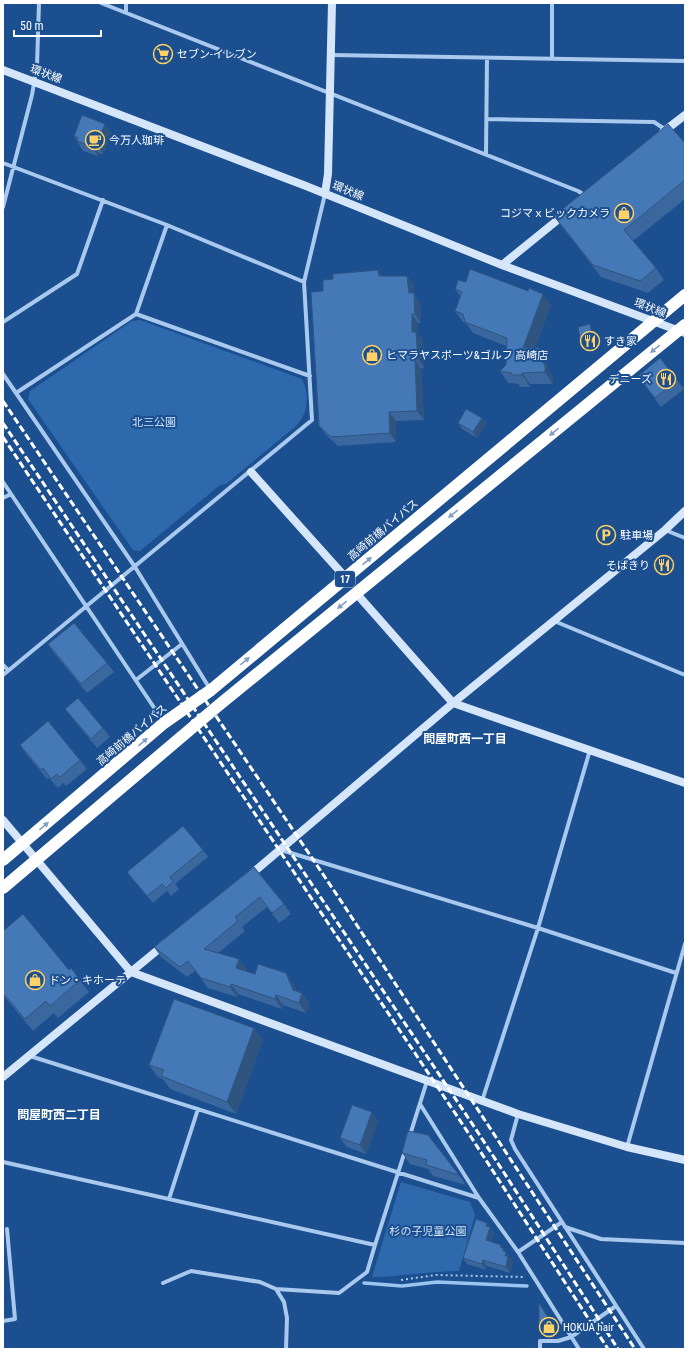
<svg xmlns="http://www.w3.org/2000/svg" width="688" height="1352" font-family="'Roboto Condensed','Noto Sans JP',sans-serif">
	<style>
		.green { fill: #2e69ad }
		.lines { fill: none; stroke-linecap: round; stroke-linejoin: round }
		.stream { stroke: #9cc4f0; stroke-width: 3.5 }
		.path { stroke: #a9c9ee; stroke-width: 2; stroke-dasharray: 2 3; stroke-linecap: butt }
		.street { stroke: #a9c9ee; stroke-width: 4 }
		.secondary { stroke: #d6e6fa; stroke-width: 8 }
		.highway { stroke: #fff; stroke-width: 12 }
		.rail { stroke: #fff; stroke-width: 3; stroke-dasharray: 7 3; stroke-linecap: butt }
		.wall { fill: #3a679d }
		.shaded-wall { fill: #305480 }
		.building { fill: #4478b7; stroke: #305480 }
		.oneway { fill: #829ec1 }
		.labels { text-anchor: middle; dominant-baseline: central; stroke-width: 4; stroke-linejoin: round; paint-order: stroke }
		.shield { fill: #1b4f8f; stroke: #bbcadd; stroke-width: 1 }
		.shield-label { font-size: 10px; font-weight: bold; fill: #fff }
		.poi-label { font-size: 11px; fill: #fff; stroke: #1b4f8f; text-anchor: start }
		.street-label { font-size: 11px; fill: #fff; stroke: #1b4f8f }
		.park-label { font-size: 11px; fill: #cfe3fa; stroke: #1b4f8f }
		.neighbourhood-label { font-size: 12px; font-weight: bold; fill: #fff; stroke: #1b4f8f }
	</style>
	<rect width="100%" height="100%" fill="#1b4f8f"/>
	<!-- green -->
	<path class="green" d="M 140,320 L 302,379 C 310,395 308,414 296,426 L 226,484 L 220,485 L 140,551 L 133,550 L 28,399 L 30,391 L 132,321 Z
		M 401,1182 L 470,1202 L 475,1215 L 459,1271 C 430,1271 401,1277 372,1277 Z"/>
	<g class="lines">
		<!-- stream -->
		<path class="stream" d="M 364,1283 L 402,1286 L 437,1282 L 527,1286"/>
		<!-- path -->
		<path class="path" d="M 401,1280 L 436,1275 L 524,1277"/>
		<!-- street -->
		<path class="street" d="M 101,3 L 578,191 L 586,196
			M 126,12 L 126,3
			M 331,55 L 685,61
			M 552,58 L 552,3
			M 487,119 L 654,122 L 666,130
			M 486,154 L 487,58
			M 3,163 L 167,225 L 304,282
			M 3,207 L 32,95 L 37,66 L 39,3
			M 136,314 L 310,376
			M 3,322 L 77,274 L 103,200
			M 3,374 L 135,567 L 210,689
			M 16,393 L 136,314 L 167,225
			M 3,482 L 163,721
			M 3,498 L 11,494
			M 665,530 L 685,538
			M 554,621 L 685,675
			M 3,665 L 8,670
			M 3,675 L 312,420 L 304,282 L 325,194
			M 136,680 L 182,644
			M 281,850 L 538,928 L 676,973
			M 30,1056 L 479,1198
			M 482,1101 L 538,928 L 590,750
			M 420,1104 L 479,1198 L 518,1252 L 579,1349
			M 518,1114 L 511,1140 L 515,1149 L 644,1349
			M 410,1135 L 427,1081
			M 627,1147 L 685,944
			M 3,1162 L 375,1245 L 405,1151
			M 169,1199 L 198,1109
			M 565,1227 L 601,1239 L 685,1243
			M 518,1252 L 562,1222
			M 163,1283 L 191,1271 L 260,1282 L 276,1289 L 284,1302 L 287,1318 L 286,1349
			M 276,1289 L 339,1293 L 367,1272 L 375,1245
			M 3,1321 L 15,1319 L 7,1229
			M 540,1349 L 540,1341 L 558,1341 L 571,1337 L 616,1306"/>
		<!-- secondary -->
		<path class="secondary" d="M 3,70 L 306,186 L 502,265 L 685,333
			M 663,132 L 685,115
			M 325,193 L 328,174 L 332,3
			M 502,265 L 565,214
			M 251,472 L 346,578
			M 356,593 L 453,703 L 685,783
			M 3,820 L 131,972 L 518,1114 L 627,1147 L 685,1160
			M 249,876 L 453,703 L 665,530 L 685,511
			M 3,1077 L 165,944"/>
		<!-- highway -->
		<path class="highway" d="M 3,860 L 164,723 L 211,690 L 685,295
			M 3,888 L 219,705 L 685,325"/>
		<!-- rail -->
		<path class="rail" d="M 3,401 L 339,898 L 635,1349
			M 3,423 L 477,1131 L 618,1349
			M 3,437 L 471,1137 L 608,1349"/>
	</g>
	<!-- wall -->
	<path class="wall" d="M 111,133 L 103,154 L 99,153 L 98,156 L 83,151 L 74,136 Z
		M 685,143 L 685,199 L 633,241 L 656,268 L 664,280 L 648,293 L 601,277 L 563,228 L 554,216 Z
		M 383,276 L 407,276 L 414,285 L 414,294 L 420,302 L 421,323 L 418,323 L 418,334 L 423,341 L 424,368 L 421,369 L 424,420 L 396,421 L 396,442 L 338,446 L 326,435 L 319,426 L 323,291 Z
		M 455,289 L 551,305 L 535,348 L 539,348 L 547,359 L 548,369 L 553,377 L 553,384 L 530,384 L 530,387 L 520,387 L 519,384 L 508,383 L 500,371 L 506,365 L 506,346 L 473,333 L 467,324 L 463,322 L 455,311 L 460,296 Z
		M 594,331 L 597,349 L 586,351 L 581,345 Z
		M 638,376 L 677,380 L 684,389 L 661,407 Z
		M 482,418 L 486,424 L 477,438 L 462,429 L 458,423 Z
		M 48,644 L 107,663 L 114,672 L 87,693 L 54,653 Z
		M 65,709 L 103,728 L 110,737 L 97,748 L 72,718 Z
		M 20,745 L 80,760 L 87,769 L 66,786 L 63,783 L 58,788 L 49,778 L 47,779 L 26,754 Z
		M 203,850 L 208,857 L 175,884 L 179,889 L 171,896 L 167,891 L 153,903 L 132,879 L 127,872 Z
		M 254,867 L 284,904 L 291,914 L 279,923 L 267,907 L 242,927 L 245,931 L 218,953 L 239,959 L 246,969 L 245,971 L 255,974 L 293,983 L 296,991 L 302,993 L 309,1003 L 306,1013 L 283,1005 L 282,1009 L 238,994 L 237,997 L 208,988 L 195,971 L 187,977 L 161,957 L 154,947 Z
		M 3,931 L 69,970 L 80,980 L 89,992 L 58,1018 L 54,1013 L 33,1031 L 3,995 Z
		M 254,1028 L 263,1040 L 236,1114 L 170,1089 L 163,1079 L 158,1077 L 149,1065 Z
		M 378,1121 L 366,1154 L 347,1147 L 340,1138 Z
		M 408,1131 L 459,1175 L 466,1185 L 433,1176 L 428,1169 L 410,1164 L 402,1153 Z
		M 487,1223 L 494,1233 L 491,1242 L 501,1245 L 513,1262 L 510,1273 L 487,1266 L 486,1270 L 467,1264 L 463,1258 Z
		M 544,1310 L 556,1330 L 555,1336 L 543,1336 L 539,1329 Z"/>
	<!-- shaded-wall -->
	<path class="shaded-wall" d="M 105,124 L 111,133 L 103,154 L 97,145 Z
		M 93,144 L 99,153 L 98,156 L 92,147 Z
		M 378,270 L 385,279 L 379,276 Z
		M 407,276 L 414,285 L 414,294 L 420,302 L 421,323 L 415,314 L 409,293 Z
		M 543,294 L 551,305 L 531,359 L 523,348 Z
		M 412,314 L 418,323 L 418,334 L 423,341 L 424,368 L 418,359 L 412,332 Z
		M 590,324 L 594,331 L 597,349 L 593,343 Z
		M 539,348 L 547,359 L 548,369 L 553,377 L 553,384 L 545,372 L 540,360 Z
		M 415,359 L 421,369 L 424,420 L 417,411 Z
		M 522,373 L 530,384 L 530,387 L 522,375 Z
		M 389,412 L 396,421 L 396,442 L 390,433 Z
		M 482,418 L 486,424 L 477,438 L 473,432 Z
		M 239,959 L 246,969 L 243,978 L 236,968 Z
		M 286,973 L 293,983 L 300,999 L 302,993 L 309,1003 L 306,1013 L 299,1003 Z
		M 231,984 L 238,994 L 237,997 L 230,987 Z
		M 276,995 L 283,1005 L 282,1009 L 275,999 Z
		M 254,1028 L 263,1040 L 236,1114 L 227,1102 Z
		M 372,1112 L 378,1121 L 366,1154 L 360,1145 Z
		M 487,1223 L 494,1233 L 490,1246 L 486,1240 L 486,1226 Z
		M 501,1245 L 513,1262 L 510,1273 L 506,1267 L 500,1247 Z
		M 483,1260 L 487,1266 L 486,1270 L 482,1264 Z
		M 539,1303 L 556,1330 L 555,1336 L 551,1330 Z"/>
	<!-- building -->
	<path class="building" d="M 82,115 L 105,124 L 97,145 L 93,144 L 92,147 L 77,141 L 78,138 L 74,136 Z
		M 668,124 L 685,143 L 685,180 L 624,230 L 656,268 L 640,281 L 593,265 L 554,216 Z
		M 470,269 L 528,291 L 529,288 L 543,294 L 523,348 L 539,348 L 540,360 L 545,365 L 545,372 L 522,373 L 522,375 L 512,375 L 512,373 L 500,371 L 506,365 L 507,338 L 465,322 L 463,314 L 455,311 L 462,292 L 455,289 L 458,280 L 466,282 Z
		M 378,270 L 379,276 L 407,276 L 409,293 L 414,293 L 415,314 L 412,314 L 412,332 L 416,332 L 418,359 L 415,359 L 417,411 L 389,412 L 390,433 L 331,437 L 319,426 L 311,292 L 323,291 L 323,280 L 333,279 L 333,274 Z
		M 590,324 L 593,343 L 581,345 L 578,327 Z
		M 660,358 L 677,380 L 655,398 L 638,376 Z
		M 466,409 L 482,418 L 473,432 L 458,423 Z
		M 74,623 L 107,663 L 81,684 L 48,644 Z
		M 78,698 L 103,728 L 91,739 L 65,709 Z
		M 48,721 L 80,760 L 60,777 L 57,774 L 51,779 L 43,768 L 41,770 L 20,745 Z
		M 183,826 L 203,850 L 170,877 L 173,882 L 166,888 L 162,884 L 147,896 L 127,872 Z
		M 254,867 L 284,904 L 272,913 L 260,897 L 235,917 L 238,921 L 204,949 L 239,959 L 236,968 L 255,974 L 258,964 L 286,973 L 293,990 L 302,993 L 299,1003 L 276,995 L 275,999 L 231,984 L 230,987 L 201,978 L 188,961 L 180,967 L 154,947 Z
		M 23,914 L 69,970 L 71,968 L 80,980 L 50,1006 L 46,1001 L 25,1019 L 3,993 L 3,931 Z
		M 174,999 L 254,1028 L 227,1102 L 161,1076 L 164,1070 L 149,1065 Z
		M 352,1105 L 372,1112 L 360,1145 L 340,1138 Z
		M 408,1131 L 428,1135 L 459,1175 L 426,1165 L 427,1160 L 402,1153 Z
		M 476,1219 L 487,1223 L 486,1226 L 490,1227 L 486,1240 L 501,1245 L 500,1247 L 503,1248 L 503,1251 L 506,1252 L 505,1256 L 508,1256 L 506,1267 L 483,1260 L 482,1264 L 463,1258 Z
		M 539,1303 L 552,1324 L 551,1330 L 539,1329 Z"/>
	<!-- one-way arrows -->
	<defs><path id="oneway-solid" d="M-6-.8H1V-3.2L6.5 0L1 3.2V.8H-6Z"/></defs>
	<g class="oneway">
		<use href="#oneway-solid" transform="translate(655 349) rotate(141)"/>
		<use href="#oneway-solid" transform="translate(554 432) rotate(141)"/>
		<use href="#oneway-solid" transform="translate(453 514) rotate(141)"/>
		<use href="#oneway-solid" transform="translate(367 561) rotate(-40)"/>
		<use href="#oneway-solid" transform="translate(342 605) rotate(141)"/>
		<use href="#oneway-solid" transform="translate(245 661) rotate(-40)"/>
		<use href="#oneway-solid" transform="translate(143 742) rotate(-40)"/>
		<use href="#oneway-solid" transform="translate(44 826) rotate(-40)"/>
	</g>
	<!-- icons -->
	<defs>
		<symbol id="supermarket-ring" viewBox="-11 -11 22 22"><circle r="9.5" fill="#1b4f8f" stroke="#ffd166" stroke-width="1.5"/><path d="M-6-5.5h2.5l.6 2H6L4.5 2H-2.5L-4.4-4H-6ZM-1.5 3.2a1.3 1.3 0 1 0 .1 0ZM3 3.2a1.3 1.3 0 1 0 .1 0Z" fill="#ffd166"/></symbol>
		<symbol id="cafe-ring" viewBox="-11 -11 22 22"><circle r="9.5" fill="#1b4f8f" stroke="#ffd166" stroke-width="1.5"/><path d="M-5.5-4.5H6V0H3Q3 3.5 0 3.5H-2.5Q-5.5 3.5-5.5 0ZM3-3.2v2h1.7v-2ZM-6 4.5H4V6H-6Z" fill="#ffd166"/></symbol>
		<symbol id="shop-ring" viewBox="-11 -11 22 22"><circle r="9.5" fill="#1b4f8f" stroke="#ffd166" stroke-width="1.5"/><path d="M-5-2.5h2.3a2.7 3.5 0 0 1 5.4 0H5L5.5 6h-11ZM-1.5-2.5h3a1.5 2.3 0 0 0-3 0Z" fill="#ffd166"/></symbol>
		<symbol id="restaurant-ring" viewBox="-11 -11 22 22"><circle r="9.5" fill="#1b4f8f" stroke="#ffd166" stroke-width="1.5"/><path d="M-5-6h1v4h1v-4h1v4h1v-4h1v5L-1.5 .5V6h-2V.5L-5-1ZM5-6V6H3V1.5H1.5Q1.5-4 5-6Z" fill="#ffd166"/></symbol>
		<symbol id="parking-ring" viewBox="-11 -11 22 22"><circle r="9.5" fill="#1b4f8f" stroke="#ffd166" stroke-width="1.5"/><path d="M-3.5-5.5H1a3.5 3.5 0 0 1 0 7H-1V5.5H-3.5ZM-1-3.4V-.6H.8a1.4 1.4 0 0 0 0-2.8Z" fill="#ffd166"/></symbol>
	</defs>
	<g fill-rule="evenodd">
		<use href="#supermarket-ring" x="152" y="43" width="22" height="22"/>
		<use href="#cafe-ring" x="84" y="129" width="22" height="22"/>
		<use href="#shop-ring" x="613" y="202" width="22" height="22"/>
		<use href="#restaurant-ring" x="579" y="330" width="22" height="22"/>
		<use href="#shop-ring" x="361" y="344" width="22" height="22"/>
		<use href="#restaurant-ring" x="655" y="368" width="22" height="22"/>
		<use href="#parking-ring" x="595" y="524" width="22" height="22"/>
		<use href="#restaurant-ring" x="653" y="554" width="22" height="22"/>
		<use href="#shop-ring" x="24" y="969" width="22" height="22"/>
		<use href="#shop-ring" x="538" y="1316" width="22" height="22"/>
	</g>
	<g class="labels">
		<!-- shield labels -->
		<rect class="shield" x="335" y="571" width="20" height="16" rx="3"/>
		<g class="shield-label">
			<text x="345" y="579">17</text>
		</g>
		<!-- poi labels -->
		<g class="poi-label">
			<text x="177" y="54">セブン-イレブン</text>
			<text x="109" y="140">今万人珈琲</text>
			<text x="610" y="213" text-anchor="end">コジマｘビックカメラ</text>
			<text x="604" y="341">すき家</text>
			<text x="386" y="355">ヒマラヤスポーツ&amp;ゴルフ 高崎店</text>
			<text x="652" y="379" text-anchor="end">デニーズ</text>
			<text x="620" y="535">駐車場</text>
			<text x="650" y="565" text-anchor="end">そばきり</text>
			<text x="49" y="980">ドン・キホーテ</text>
			<text x="563" y="1327">HOKUA hair</text>
		</g>
		<!-- street labels -->
		<g class="street-label">
			<text transform="translate(46 74) rotate(20)">環状線</text>
			<text transform="translate(348 191) rotate(22)">環状線</text>
			<text transform="translate(650 308) rotate(21)">環状線</text>
			<text transform="translate(383 530) rotate(-40)">高崎前橋バイパス</text>
			<text transform="translate(132 735) rotate(-40)">高崎前橋バイパス</text>
		</g>
		<!-- park labels -->
		<g class="park-label">
			<text x="154" y="422">北三公園</text>
			<text x="428" y="1231">杉の子児童公園</text>
		</g>
		<!-- neighbourhood labels -->
		<g class="neighbourhood-label">
			<text x="465" y="739">問屋町西一丁目</text>
			<text x="59" y="1115">問屋町西二丁目</text>
		</g>
	</g>
	<!-- border -->
	<rect width="688" height="1352" fill="none" stroke="#ffffff" stroke-width="8"/>
	<!-- scale -->
	<path d="M14 30v6h87v-6" fill="none" stroke="#ffffff" stroke-width="2"/>
	<text x="20" y="30" font-size="12" fill="#ffffff" stroke="#1b4f8f" stroke-width="3" paint-order="stroke">50 m</text>
</svg>
